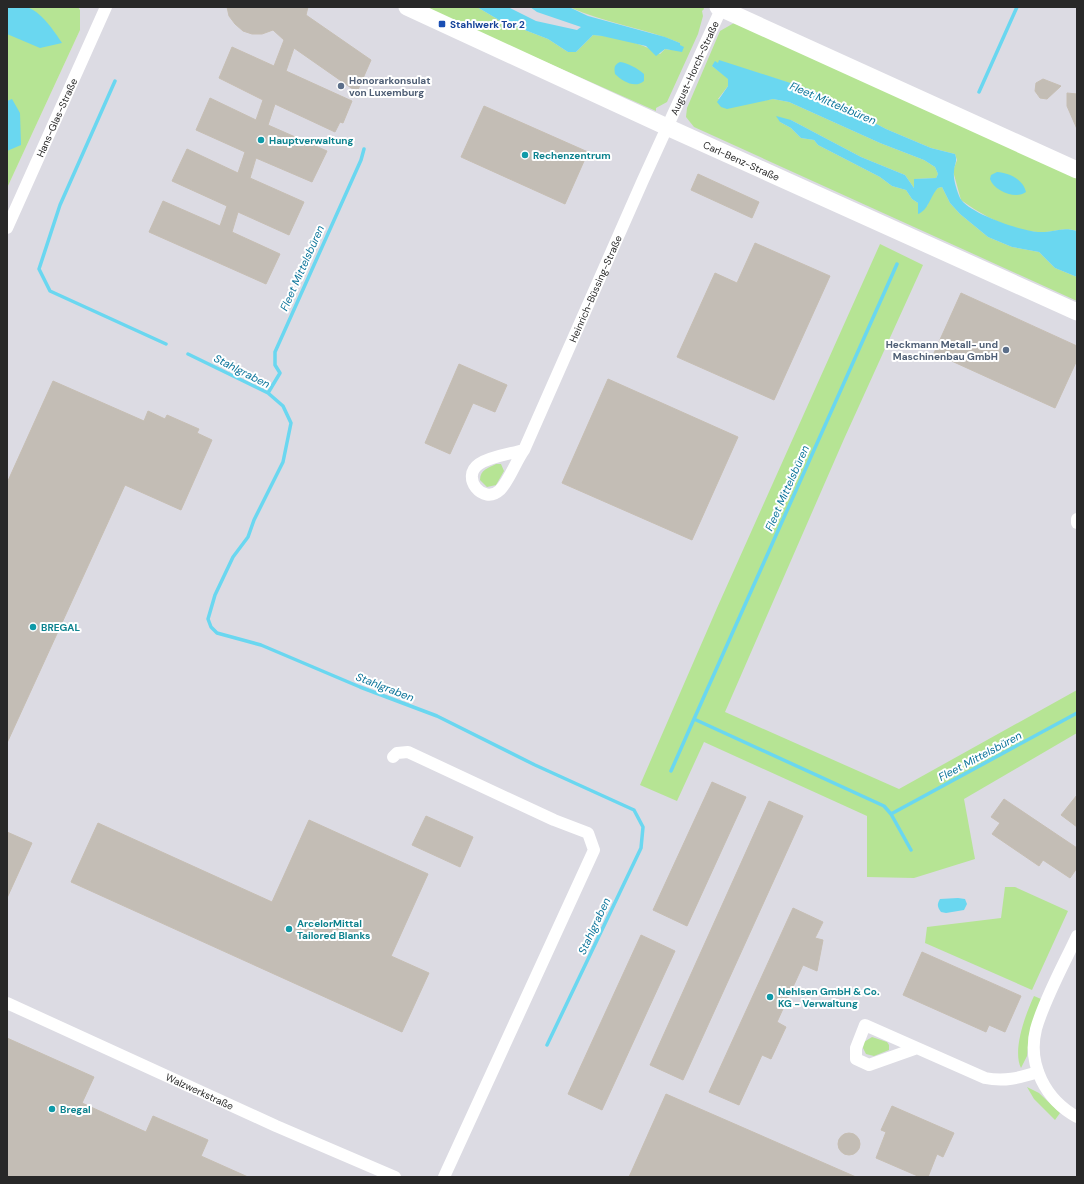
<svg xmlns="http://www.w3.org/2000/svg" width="1084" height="1184" font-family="'DM Sans',sans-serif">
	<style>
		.industrial { fill: #dcdbe3 }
		.green { fill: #b6e494 }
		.water { fill: #6ad7f0 }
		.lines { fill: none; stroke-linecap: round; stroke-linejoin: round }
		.stream { stroke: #6ad7f0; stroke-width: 3.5 }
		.building { fill: #c3bdb5; stroke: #c6beb3 }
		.street { stroke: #fff; stroke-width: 12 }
		.secondary { stroke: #fff; stroke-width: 17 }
		.transit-dot { fill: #1a4fb4; stroke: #fff; stroke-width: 1.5 }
		.service-dot { fill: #5c6f8a; stroke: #fff; stroke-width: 1.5 }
		.culture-dot { fill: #0f9aa8; stroke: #fff; stroke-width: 1.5 }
		.labels { text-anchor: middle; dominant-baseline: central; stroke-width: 4; stroke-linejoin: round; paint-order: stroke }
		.transit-label { font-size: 10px; font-weight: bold; fill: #164399; stroke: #fff; text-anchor: start }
		.street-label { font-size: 10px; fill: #282828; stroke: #fff }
		.service-label { font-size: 10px; font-weight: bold; fill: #4e5e75; stroke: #fff; text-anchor: start }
		.culture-label { font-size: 10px; font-weight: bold; fill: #0d838f; stroke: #fff; text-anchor: start }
		.water-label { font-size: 11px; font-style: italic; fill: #0b749a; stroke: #fff }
	</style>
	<rect width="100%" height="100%" fill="#ebe2da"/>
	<!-- industrial -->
	<path class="industrial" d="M 78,7 L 1077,7 L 1077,1177 L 7,1177 L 7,188 L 80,30 L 80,10 Z"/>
	<!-- green -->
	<path class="green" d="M 7,7 L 78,7 L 80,10 L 80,30 L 7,188 Z
		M 422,7 L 477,7 L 499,20 L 548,39 L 568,52 L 576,52 L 593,35 C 616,36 641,43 660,54 L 665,49 L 670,50 L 680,45 L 680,43 C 644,28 605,23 569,7 L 703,7 L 704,9 L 702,11 L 703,16 L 698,34 L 667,102 L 656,108 L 656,111 Z
		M 734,23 L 1077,175 L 1077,231 C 1062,226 1052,234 1037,232 C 1009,230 983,216 961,200 L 953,171 L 957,160 L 955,154 L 931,148 L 886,129 L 812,90 L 719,61 L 719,63 L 712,66 L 728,78 L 728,86 L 718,99 L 755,102 L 773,99 L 789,102 L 880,143 L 924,160 L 935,167 L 938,174 L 936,178 L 915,179 L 914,188 L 905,175 L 861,157 L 791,120 L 780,122 L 791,128 L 801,138 L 814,140 L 818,145 L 880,177 L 892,186 L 906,190 L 912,199 L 918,203 L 919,207 L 927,206 L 933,192 L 938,188 L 942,187 L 950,203 L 960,214 L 988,237 L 1012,247 L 1039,252 L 1055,268 L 1077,277 L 1077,301 L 694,127 L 686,117 L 687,108 L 720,31 Z
		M 880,244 L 923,265 L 844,439 L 725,712 L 899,789 L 1077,690 L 1077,733 L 964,799 L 975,859 L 914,878 L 867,877 L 867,816 L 704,742 L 677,801 L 640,785 L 717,608 Z
		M 496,464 L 501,464 L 504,471 L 496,485 L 487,487 L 480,480 C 480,470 488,468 496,464 Z
		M 1005,887 L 1015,887 L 1068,911 L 1032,990 L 925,943 L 927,927 L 1001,918 Z
		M 1034,996 L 1041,999 L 1029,1035 L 1027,1056 L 1021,1068 C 1012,1050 1026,1013 1034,996 Z
		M 872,1037 L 887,1042 L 889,1045 L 889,1050 L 874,1056 L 866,1054 L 863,1048 L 864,1042 Z
		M 1027,1087 L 1039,1093 L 1060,1113 L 1055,1120 L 1034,1099 Z"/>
	<!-- water -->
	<path class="water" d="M 7,7 C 13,7 20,6 26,7 C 40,10 55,32 62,43 L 40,48 L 7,34 Z
		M 477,7 L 508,7 L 536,21 L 577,30 L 581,27 L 537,12 L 530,7 L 569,7 L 588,16 L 665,37 L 680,43 L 680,45 L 684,47 L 682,52 L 665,49 L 656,56 L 646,46 L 602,36 L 593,35 L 576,52 L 568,52 L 548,39 L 499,20 Z
		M 719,60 L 812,90 L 886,129 L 931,148 L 955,154 C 958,162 954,164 954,172 C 953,179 957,191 960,198 C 968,213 1021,231 1038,232 C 1053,233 1062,226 1077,231 L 1077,277 L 1055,268 L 1039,252 L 1012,247 L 988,237 L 960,214 L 950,203 L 942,187 L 938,188 C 930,196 929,210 918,214 L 918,203 L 912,199 L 906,190 L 892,186 L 880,177 L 818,145 L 814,140 L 801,138 L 791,128 L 780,122 L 776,116 L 791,120 L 861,157 L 905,175 L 914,188 L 914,179 L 936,178 L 938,174 L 935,167 L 924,160 L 880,143 L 789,102 L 773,99 L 727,109 L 721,107 L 717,102 L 728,86 L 728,79 L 712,66 L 715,61 L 718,63 Z
		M 620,62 C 628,63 637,68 644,74 L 644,81 C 635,89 622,81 615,74 C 614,68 614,65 620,62 Z
		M 12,99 L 20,113 L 21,145 L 7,151 L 7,101 Z
		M 997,172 C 1009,173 1023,179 1026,192 C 1016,200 994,191 990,179 L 991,175 Z
		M 958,898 L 965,899 L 967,904 L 964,910 L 946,913 L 941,912 C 937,907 937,904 940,899 Z"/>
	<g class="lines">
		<!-- stream -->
		<path class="stream" d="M 115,81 L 60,205 L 39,269 L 50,291 L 166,344
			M 979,92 L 1017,7
			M 897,264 L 694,719 L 884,806 L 891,814 L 911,850
			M 188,354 L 268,393 L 283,406 L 291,423 L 283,462 L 254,520 L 248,537 L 233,557 L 215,595 L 208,619 L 211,627 L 217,633 L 261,645 L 360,687 L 437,716 L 535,765 L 634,810 L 643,827 L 641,848 L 547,1045
			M 268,393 L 280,373 L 275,365 L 275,352 L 361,160 L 364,149
			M 671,771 L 694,719
			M 891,814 L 1077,713"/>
	</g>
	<!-- building -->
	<path class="building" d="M 227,7 L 308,7 L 306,15 L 371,60 L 357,92 L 294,48 L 286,71 L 352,101 L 343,123 L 340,122 L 335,132 L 275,104 L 268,125 L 327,151 L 312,182 L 256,158 L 250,178 L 304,202 L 289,235 L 238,212 L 232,232 L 280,254 L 266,284 L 149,232 L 163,201 L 220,226 L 227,206 L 172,181 L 187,149 L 238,173 L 245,152 L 196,130 L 210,98 L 256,120 L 263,100 L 219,78 L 232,47 L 274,66 L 284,40 L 273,30 L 262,34 L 252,34 L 243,31 L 235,24 L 229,16 Z
		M 1043,79 L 1061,86 L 1047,99 L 1040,98 L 1035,91 L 1036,83 Z
		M 1067,93 L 1077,94 L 1077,129 L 1067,106 Z
		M 484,106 L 588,152 L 565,204 L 461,157 Z
		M 698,174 L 759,202 L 752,218 L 691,190 Z
		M 755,243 L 830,276 L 774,400 L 677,357 L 715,273 L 737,283 Z
		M 961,293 L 1077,346 L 1077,360 L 1055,408 L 934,353 Z
		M 459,364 L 507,385 L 495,412 L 473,403 L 450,454 L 425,443 Z
		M 608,379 L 738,437 L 692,540 L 562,483 Z
		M 53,381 L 144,421 L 148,411 L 165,419 L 167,415 L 199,429 L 197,433 L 212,440 L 181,510 L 125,485 L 7,743 L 7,483 Z
		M 712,782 L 746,797 L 687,926 L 653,910 Z
		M 1077,795 L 1077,827 L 1061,815 Z
		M 1004,799 L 1077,848 L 1077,868 L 1070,878 L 1043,860 L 1039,866 L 992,834 L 1000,823 L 991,817 Z
		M 769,801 L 803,816 L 683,1080 L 650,1065 Z
		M 426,816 L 473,837 L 460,867 L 412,845 Z
		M 309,820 L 428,874 L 391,956 L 429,973 L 402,1032 L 71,882 L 98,823 L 272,902 Z
		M 7,832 L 32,843 L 7,898 Z
		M 793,908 L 823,922 L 815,938 L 823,940 L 817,971 L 803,965 L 777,1022 L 786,1027 L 771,1059 L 762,1055 L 739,1105 L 709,1092 Z
		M 641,935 L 675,951 L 602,1110 L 568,1094 Z
		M 922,952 L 1021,996 L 1005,1032 L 989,1025 L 986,1032 L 903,995 Z
		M 7,1038 L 94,1077 L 82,1103 L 146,1132 L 153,1116 L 208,1140 L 201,1156 L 248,1177 L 7,1177 Z
		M 666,1094 L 856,1177 L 629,1177 Z
		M 892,1106 L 954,1133 L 943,1157 L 937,1154 L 928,1177 L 920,1177 L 876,1158 L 886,1132 L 881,1130 Z
		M838 1144a11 11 0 1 1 22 0a11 11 0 1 1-22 0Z"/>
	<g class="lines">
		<!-- street -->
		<g class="street">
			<path id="s1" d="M 7,228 L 106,7"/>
			<path id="s2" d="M 524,450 C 510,454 491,456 479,464 C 460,477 483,506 500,490 C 509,481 516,461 524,450 L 643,180 L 722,7"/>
			<path d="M 1077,519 L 1077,523"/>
			<path d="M 393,757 L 397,753 L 408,752 L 554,820 L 588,833 L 594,850 L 444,1177"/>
			<path d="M 1077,936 C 1064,964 1044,1000 1036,1029 C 1027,1065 1046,1100 1077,1117"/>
			<path id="s3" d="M 7,1003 L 276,1126 L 395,1177"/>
			<path d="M 917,1048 L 869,1065 L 856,1059 L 856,1048 L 865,1025 L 985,1078 C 1004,1082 1019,1078 1038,1072"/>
		</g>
		<!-- secondary -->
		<g class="secondary">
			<path id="s4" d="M 407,7 L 667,127 L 1077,312"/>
			<path d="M 718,7 L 1077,170"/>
		</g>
	</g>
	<!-- markers -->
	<rect class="transit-dot" x="438" y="20" width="8" height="8" rx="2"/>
	<g class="service-dot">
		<circle cx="341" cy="86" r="4"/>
		<circle cx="1006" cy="350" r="4"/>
	</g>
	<g class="culture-dot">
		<circle cx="261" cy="140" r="4"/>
		<circle cx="525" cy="155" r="4"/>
		<circle cx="33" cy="627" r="4"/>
		<circle cx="289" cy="929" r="4"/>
		<circle cx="770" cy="997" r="4"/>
		<circle cx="52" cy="1109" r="4"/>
	</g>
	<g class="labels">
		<!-- transit labels -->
		<g class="transit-label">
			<text x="450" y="24">Stahlwerk Tor 2</text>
		</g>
		<!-- street labels -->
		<g class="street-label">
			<text stroke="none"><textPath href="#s2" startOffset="567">August-Horch-Straße</textPath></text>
			<text stroke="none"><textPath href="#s1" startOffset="121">Hans-Glas-Straße</textPath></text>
			<text stroke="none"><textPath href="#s4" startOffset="368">Carl-Benz-Straße</textPath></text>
			<text stroke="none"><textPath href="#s2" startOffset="325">Heinrich-Büssing-Straße</textPath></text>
			<text stroke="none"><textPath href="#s3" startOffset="212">Walzwerkstraße</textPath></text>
		</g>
		<!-- service labels -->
		<g class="service-label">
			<text x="349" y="80">Honorarkonsulat<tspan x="349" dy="12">von Luxemburg</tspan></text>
			<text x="998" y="344" text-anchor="end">Heckmann Metall- und<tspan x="998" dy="12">Maschinenbau GmbH</tspan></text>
		</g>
		<!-- culture labels -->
		<g class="culture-label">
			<text x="269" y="140">Hauptverwaltung</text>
			<text x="533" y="155">Rechenzentrum</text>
			<text x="41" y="627">BREGAL</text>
			<text x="297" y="923">ArcelorMittal<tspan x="297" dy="12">Tailored Blanks</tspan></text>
			<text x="778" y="991">Nehlsen GmbH &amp; Co.<tspan x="778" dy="12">KG - Verwaltung</tspan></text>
			<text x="60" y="1109">Bregal</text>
		</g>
		<!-- water labels -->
		<g class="water-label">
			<text transform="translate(833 103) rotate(23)">Fleet Mittelsbüren</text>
			<text transform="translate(302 268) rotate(-66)">Fleet Mittelsbüren</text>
			<text transform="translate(242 371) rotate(27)">Stahlgraben</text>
			<text transform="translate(787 488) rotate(-66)">Fleet Mittelsbüren</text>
			<text transform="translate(385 687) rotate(21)">Stahlgraben</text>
			<text transform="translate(980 756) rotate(-28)">Fleet Mittelsbüren</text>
			<text transform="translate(594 926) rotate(-65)">Stahlgraben</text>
		</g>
	</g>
	<!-- border -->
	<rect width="1084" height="1184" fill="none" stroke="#282828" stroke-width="16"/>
</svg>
